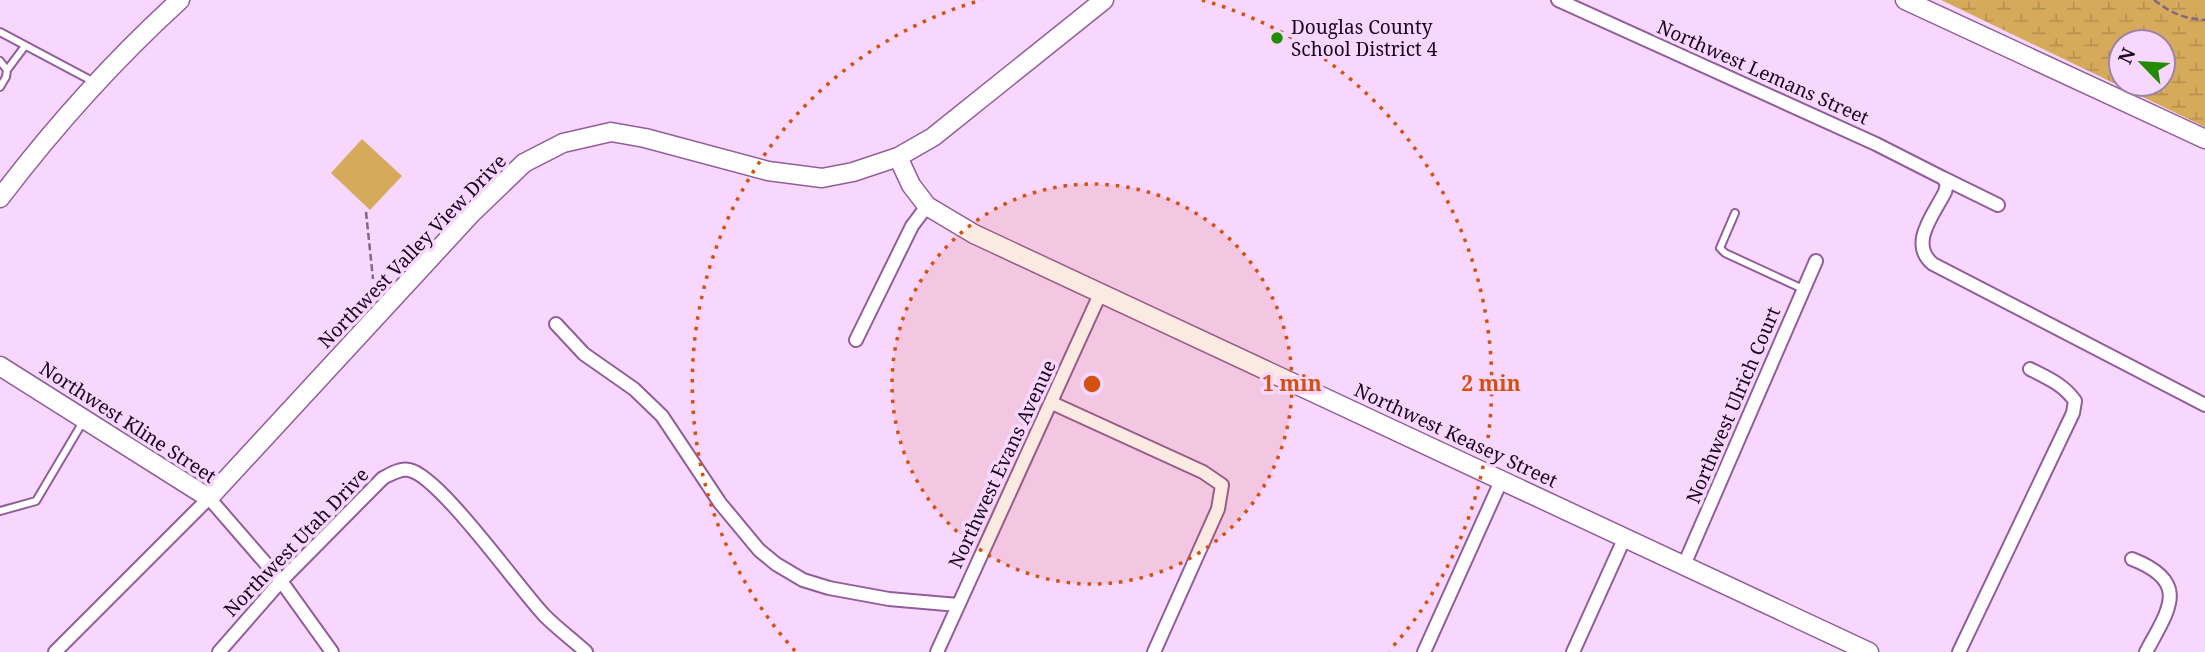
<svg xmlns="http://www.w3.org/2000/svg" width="2205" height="652" font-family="'Noto Serif',serif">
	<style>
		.wetland { fill: url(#wetland-marsh); fill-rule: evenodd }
		.park { fill: #d6aa5b }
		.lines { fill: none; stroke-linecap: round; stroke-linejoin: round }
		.lane-casing { stroke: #915e9b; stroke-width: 10 }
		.street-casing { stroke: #915e9b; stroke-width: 16 }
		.secondary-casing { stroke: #915e9b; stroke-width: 21 }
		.path { stroke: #816786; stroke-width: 2.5; stroke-dasharray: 7 3.5; stroke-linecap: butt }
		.lane { stroke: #fff; stroke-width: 6 }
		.street { stroke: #fff; stroke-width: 12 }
		.secondary { stroke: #fff; stroke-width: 18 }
		.ring { fill: none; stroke: #d3510e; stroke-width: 3.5; stroke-dasharray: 3.5 7 }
		.poi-dot { fill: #248b05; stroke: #f8d7ff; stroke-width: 2.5 }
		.labels { text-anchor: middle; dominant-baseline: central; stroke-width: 7; stroke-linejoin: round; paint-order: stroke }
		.poi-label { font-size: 19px; fill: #1a061e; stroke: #f8d7ff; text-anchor: start }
		.street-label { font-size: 19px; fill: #1a061e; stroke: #f8d7ff }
		.centre { fill: #d3510e; stroke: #f8d7ff; stroke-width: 3.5 }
		.ring-label { font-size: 21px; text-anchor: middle; font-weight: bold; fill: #d3510e; stroke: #f8d7ff; stroke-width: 7; stroke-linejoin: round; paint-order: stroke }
	</style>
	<defs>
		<pattern id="wetland-marsh" width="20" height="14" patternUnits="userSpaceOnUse" patternTransform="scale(1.75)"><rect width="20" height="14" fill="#d6aa5b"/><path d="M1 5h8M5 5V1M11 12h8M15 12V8" fill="none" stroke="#b7914f"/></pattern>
	</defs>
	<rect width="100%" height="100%" fill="#f8d7ff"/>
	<!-- wetland -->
	<path class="wetland" d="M 1941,0 L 2205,0 L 2205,127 ZM 2121,42 L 2163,42 L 2163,84 L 2121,84 Z"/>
	<!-- park -->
	<path class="park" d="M 362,139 L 402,176 L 370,210 L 331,173 Z"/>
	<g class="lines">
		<defs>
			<path id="lane" d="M 0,32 L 94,82
				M 0,61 L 7,70 L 6,77 L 0,87
				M 7,70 L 25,46
				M 1735,213 L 1720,248 L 1725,253 L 1803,289
				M 0,511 L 36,501 L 84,420"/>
			<path id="street" d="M 1558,0 L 1876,144 L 1943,178 L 1947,184 L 1945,192 C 1934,214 1908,244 1933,264 L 2205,405
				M 1943,178 L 1998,205
				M 556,324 L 584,354 L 634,389 L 662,416 L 720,503 L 759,550 L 776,564 L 803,580 L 829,588 L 889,599 L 958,605
				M 856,340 L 912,226 L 927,206
				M 1052,403 L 1203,472 L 1222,485 L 1218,509 L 1154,652
				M 2132,559 C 2191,582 2169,609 2146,652
				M 1684,565 L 1816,261
				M 55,652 L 209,498 L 281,581 L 332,652
				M 219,652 L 281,581 L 383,478 C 391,474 400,468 409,470 C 439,475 519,589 545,616 C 558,629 573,640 586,652
				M 937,652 L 1101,292
				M 1424,652 L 1502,479
				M 1573,652 L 1625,537
				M 1959,652 L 2073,413 L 2075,401 C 2064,385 2048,378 2030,369"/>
			<path id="secondary" d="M 1905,0 L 2205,139
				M 898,157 L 911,185 L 927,206 L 974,234 L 1869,652
				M 0,198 C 54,127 114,60 180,0
				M 0,366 L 209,498 L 472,213 L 524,163 L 563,143 L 611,132 L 645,138 L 768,171 L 822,178 L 853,172 L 898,157 L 933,137 L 1104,0"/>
		</defs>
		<!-- lane casing -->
		<use href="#lane" class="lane-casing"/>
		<!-- street casing -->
		<use href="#street" class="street-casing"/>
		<!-- secondary casing -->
		<use href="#secondary" class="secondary-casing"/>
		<!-- path -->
		<path class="path" d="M 2154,0 C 2173,14 2182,18 2205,20
			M 366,212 L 373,279"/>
		<!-- lane -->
		<use href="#lane" class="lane"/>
		<!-- street -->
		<use href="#street" class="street"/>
		<!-- secondary -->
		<use href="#secondary" class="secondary"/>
	</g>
	<!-- distance rings -->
	<circle cx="1092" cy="384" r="200" fill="#d3510e" fill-opacity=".12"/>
	<g class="ring">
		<circle cx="1092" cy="384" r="200"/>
		<path d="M795 651A399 399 0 0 1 982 0M1202 0A399 399 0 0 1 1389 651"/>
	</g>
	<!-- markers -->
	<circle class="poi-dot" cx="1277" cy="38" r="7"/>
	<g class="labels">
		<!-- poi labels -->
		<g class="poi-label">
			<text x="1291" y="27">Douglas County<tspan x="1291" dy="22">School District 4</tspan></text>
		</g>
		<!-- street labels -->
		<g class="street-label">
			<text transform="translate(1763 72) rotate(24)">Northwest Lemans Street</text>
			<text transform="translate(412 251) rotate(-46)">Northwest Valley View Drive</text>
			<text transform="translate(1733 405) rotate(-67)">Northwest Ulrich Court</text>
			<text transform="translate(128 422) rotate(33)">Northwest Kline Street</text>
			<text transform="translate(1456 435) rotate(25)">Northwest Keasey Street</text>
			<text transform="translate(1002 464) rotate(-65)">Northwest Evans Avenue</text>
			<text transform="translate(296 542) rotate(-46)">Northwest Utah Drive</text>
		</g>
	</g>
	<circle cx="1092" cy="384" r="10" class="centre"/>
	<g class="ring-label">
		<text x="1292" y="391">1 min</text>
		<text x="1491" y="391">2 min</text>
	</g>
	<!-- north arrow -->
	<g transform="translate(2142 63) rotate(295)"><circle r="33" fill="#f8d7ff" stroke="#9f83a5" stroke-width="2"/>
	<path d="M0-5L12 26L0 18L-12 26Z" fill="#248b05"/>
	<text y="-10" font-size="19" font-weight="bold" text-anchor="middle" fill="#1a061e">N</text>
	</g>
</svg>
